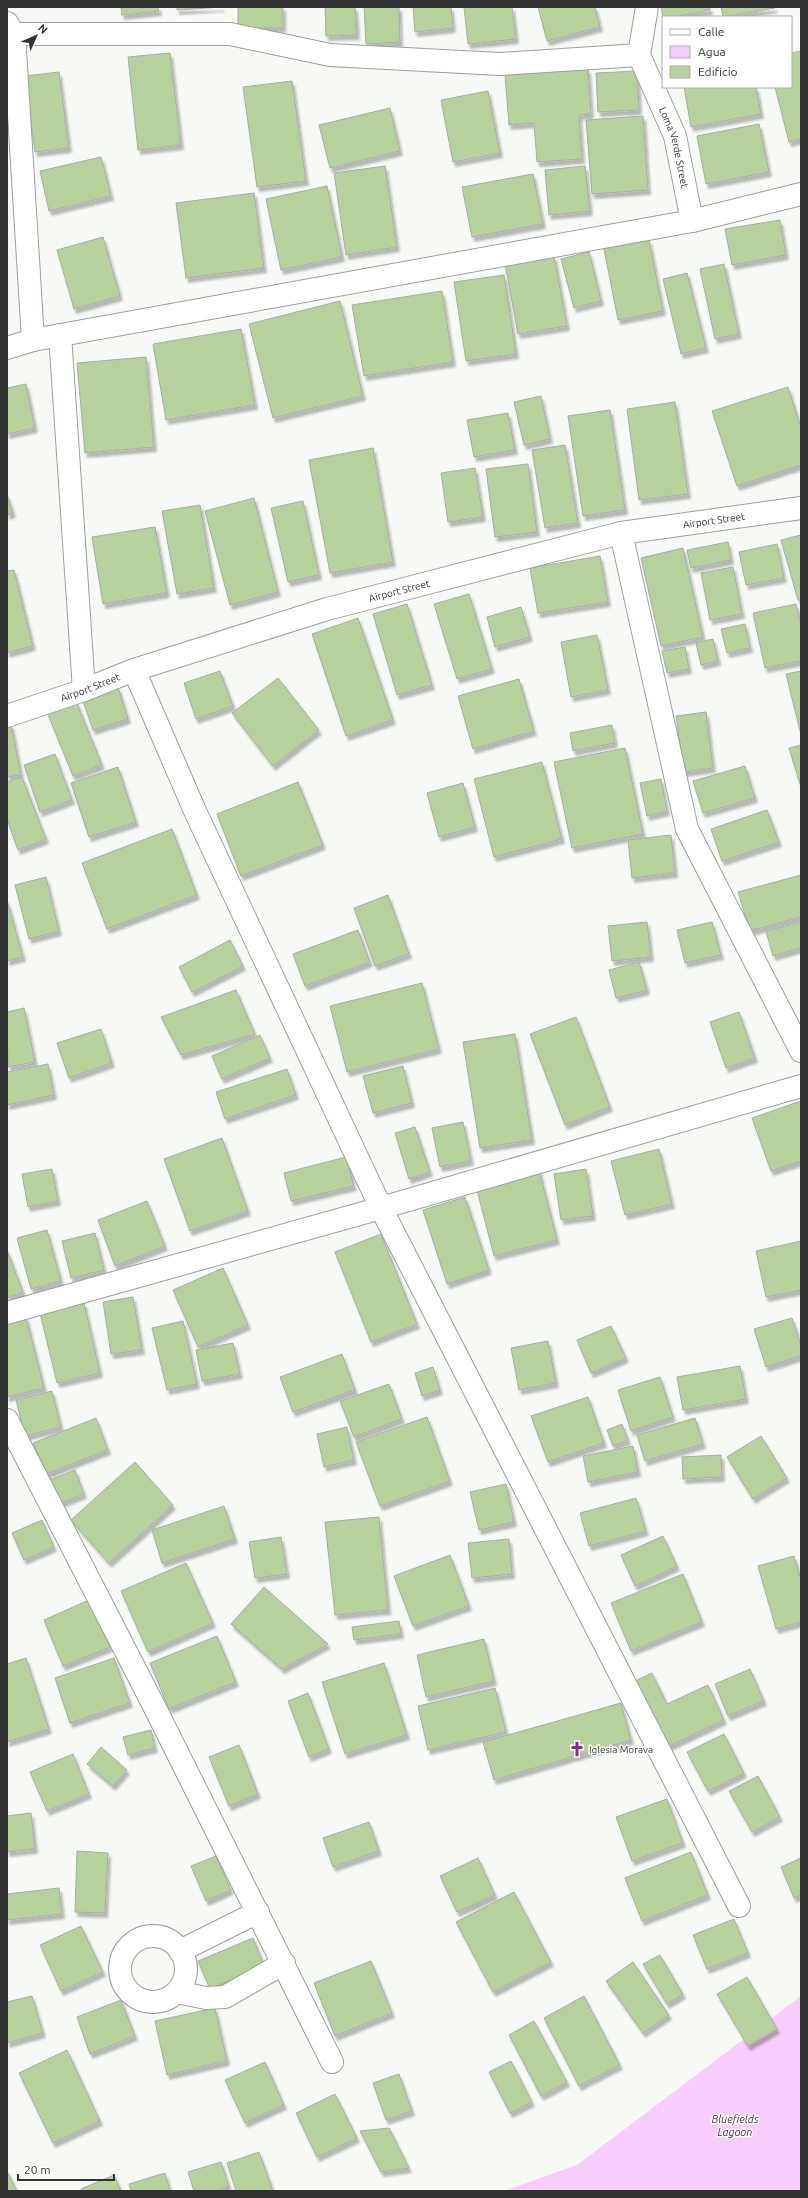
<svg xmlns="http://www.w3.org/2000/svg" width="808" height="2198" font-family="Ubuntu,sans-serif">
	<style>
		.water { fill: #f6cdfc }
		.building { fill: #b6d19c; stroke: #a9aba8; filter: url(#shadow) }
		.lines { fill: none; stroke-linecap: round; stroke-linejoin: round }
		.minor-casing { stroke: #9d9f9c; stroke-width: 24 }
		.minor { stroke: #fff; stroke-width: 22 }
		.labels { text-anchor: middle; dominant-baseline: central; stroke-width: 3; stroke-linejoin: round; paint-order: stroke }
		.street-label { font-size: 10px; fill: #313231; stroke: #fff }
		.poi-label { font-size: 10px; fill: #313231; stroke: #fff; text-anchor: start }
		.water-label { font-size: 11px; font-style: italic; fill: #57275e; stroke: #fff }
	</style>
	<defs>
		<filter id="shadow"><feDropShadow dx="2.5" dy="4.5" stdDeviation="1" flood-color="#0004"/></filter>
	</defs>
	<rect width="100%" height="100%" fill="#f7f9f5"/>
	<!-- water -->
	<path class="water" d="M 801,1996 L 801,2191 L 504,2191 L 577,2165 Z"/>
	<!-- building -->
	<path class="building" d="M 121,7 L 158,7 L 159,11 L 122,15 Z
		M 177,7 L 222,7 L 177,10 Z
		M 238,7 L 283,7 L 283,28 L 238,28 Z
		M 325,7 L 355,7 L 357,35 L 326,36 Z
		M 364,7 L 399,7 L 400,42 L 366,44 Z
		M 413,7 L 451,7 L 453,28 L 415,32 Z
		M 464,7 L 512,7 L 516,39 L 468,44 Z
		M 538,7 L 595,7 L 600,27 L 547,41 Z
		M 661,7 L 710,7 L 710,10 L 674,17 L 663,17 Z
		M 721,7 L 775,7 L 775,8 L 723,17 Z
		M 801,51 L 801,139 L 789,142 L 775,87 L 791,87 L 791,53 Z
		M 170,53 L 181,145 L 138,150 L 128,57 Z
		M 588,69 L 591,114 L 579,115 L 582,159 L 537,162 L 534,123 L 509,125 L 505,75 Z
		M 637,71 L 639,110 L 598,112 L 596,73 Z
		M 59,72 L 69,148 L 35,152 L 25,76 Z
		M 292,81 L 306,181 L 257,187 L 243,87 Z
		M 684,87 L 756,87 L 761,114 L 691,127 Z
		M 488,91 L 500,153 L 453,162 L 441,100 Z
		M 390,108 L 400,151 L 330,168 L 319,125 Z
		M 643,116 L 648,190 L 592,194 L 586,120 Z
		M 759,124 L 769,172 L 706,184 L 697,136 Z
		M 101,157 L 111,196 L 49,211 L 40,171 Z
		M 385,166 L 397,247 L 346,255 L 334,173 Z
		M 585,166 L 590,211 L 549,215 L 545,170 Z
		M 533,174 L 543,224 L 472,237 L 462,187 Z
		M 327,186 L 342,257 L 281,270 L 266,199 Z
		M 254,193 L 264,268 L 186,278 L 176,203 Z
		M 780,220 L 786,255 L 732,265 L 725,229 Z
		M 103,237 L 120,296 L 74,309 L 57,250 Z
		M 649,240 L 663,311 L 618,320 L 604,249 Z
		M 589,252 L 601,301 L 574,308 L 561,259 Z
		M 554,256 L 567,326 L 518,334 L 505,264 Z
		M 724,264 L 739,334 L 715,339 L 700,269 Z
		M 687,273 L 706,348 L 681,354 L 663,279 Z
		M 504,275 L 516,354 L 466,361 L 454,282 Z
		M 442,291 L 453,362 L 364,376 L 352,305 Z
		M 340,301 L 363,396 L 273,418 L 249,324 Z
		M 241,329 L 255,405 L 166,420 L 153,344 Z
		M 146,357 L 154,447 L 85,453 L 77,363 Z
		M 26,384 L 35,428 L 7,434 L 7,388 Z
		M 788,387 L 801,428 L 801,465 L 737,486 L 712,411 Z
		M 541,396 L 550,439 L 524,445 L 514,402 Z
		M 675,402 L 688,494 L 639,500 L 627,409 Z
		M 610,410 L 625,510 L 583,516 L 568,416 Z
		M 508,413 L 515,450 L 474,457 L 467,420 Z
		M 565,445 L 578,523 L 545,528 L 532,450 Z
		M 373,448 L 393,562 L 330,573 L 309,460 Z
		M 528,464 L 537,532 L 495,537 L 486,469 Z
		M 475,468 L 483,517 L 448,522 L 441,473 Z
		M 7,494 L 13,513 L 7,515 Z
		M 254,498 L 278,592 L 230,605 L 205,511 Z
		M 303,501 L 319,575 L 288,582 L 271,508 Z
		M 200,505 L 214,588 L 177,594 L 162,511 Z
		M 155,527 L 167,593 L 103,604 L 92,537 Z
		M 801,535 L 801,600 L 798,600 L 781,540 Z
		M 728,542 L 731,560 L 691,568 L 687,550 Z
		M 777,544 L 784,578 L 746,585 L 739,552 Z
		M 683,548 L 703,637 L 661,646 L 641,558 Z
		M 600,556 L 608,602 L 538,613 L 530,568 Z
		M 733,567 L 742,614 L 710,620 L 701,573 Z
		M 14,570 L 33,646 L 7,653 L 7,571 Z
		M 469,594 L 492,669 L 457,679 L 434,604 Z
		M 407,604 L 432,685 L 397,695 L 373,614 Z
		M 796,604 L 801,625 L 801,661 L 765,668 L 753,613 Z
		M 521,607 L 530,637 L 495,647 L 487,617 Z
		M 358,618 L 393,720 L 346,736 L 312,634 Z
		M 745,624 L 750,648 L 727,653 L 721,629 Z
		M 597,635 L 608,690 L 571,697 L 561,642 Z
		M 713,639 L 718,661 L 701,665 L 696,643 Z
		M 685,647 L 689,669 L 667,673 L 662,651 Z
		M 220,671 L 233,706 L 196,719 L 184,683 Z
		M 801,671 L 801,731 L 800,731 L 786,674 Z
		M 278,678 L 319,730 L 273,766 L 232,713 Z
		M 519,679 L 534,731 L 473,749 L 458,696 Z
		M 118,687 L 128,719 L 93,730 L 82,698 Z
		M 76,701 L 102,765 L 73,776 L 47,712 Z
		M 706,712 L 713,768 L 684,772 L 676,716 Z
		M 11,724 L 21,775 L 7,777 L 7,725 Z
		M 612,725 L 615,743 L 573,751 L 570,733 Z
		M 801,745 L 801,784 L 800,784 L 789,748 Z
		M 625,748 L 643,834 L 572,848 L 554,762 Z
		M 55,754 L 72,800 L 40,812 L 24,765 Z
		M 542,762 L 562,839 L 494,857 L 474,779 Z
		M 745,766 L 755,798 L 703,813 L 693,781 Z
		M 118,767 L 136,822 L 89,837 L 71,783 Z
		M 22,777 L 46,839 L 18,850 L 7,819 L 7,782 Z
		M 661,779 L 667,811 L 647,816 L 640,783 Z
		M 298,782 L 323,845 L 241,876 L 217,814 Z
		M 463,783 L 475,827 L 439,837 L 427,793 Z
		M 767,810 L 779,842 L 722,861 L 711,829 Z
		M 172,829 L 197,895 L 107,929 L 82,863 Z
		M 671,835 L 675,873 L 632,878 L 628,840 Z
		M 801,875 L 801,917 L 750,931 L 738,892 Z
		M 46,877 L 59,931 L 29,939 L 15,885 Z
		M 388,895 L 409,954 L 375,966 L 354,908 Z
		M 7,900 L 23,957 L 7,961 Z
		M 647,922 L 651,957 L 612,961 L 608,926 Z
		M 712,922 L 721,955 L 685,963 L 677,930 Z
		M 801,922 L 801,948 L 773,956 L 766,931 Z
		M 358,930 L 370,962 L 305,986 L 293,954 Z
		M 230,940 L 243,966 L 192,992 L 179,967 Z
		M 639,962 L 647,990 L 616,998 L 609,970 Z
		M 422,983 L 439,1049 L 347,1072 L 330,1006 Z
		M 236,990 L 255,1034 L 181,1055 L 161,1017 Z
		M 24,1008 L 35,1062 L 8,1067 L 7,1012 Z
		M 739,1012 L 755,1058 L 726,1068 L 710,1022 Z
		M 576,1017 L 610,1107 L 565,1125 L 530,1034 Z
		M 101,1029 L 112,1063 L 69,1078 L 57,1043 Z
		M 515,1034 L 532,1140 L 480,1148 L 463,1042 Z
		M 260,1035 L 270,1058 L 222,1079 L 212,1056 Z
		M 48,1064 L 54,1095 L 7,1105 L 7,1072 Z
		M 403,1066 L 412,1103 L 373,1113 L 363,1076 Z
		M 287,1069 L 296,1095 L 225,1119 L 216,1092 Z
		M 801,1101 L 801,1161 L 771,1171 L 752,1118 Z
		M 463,1122 L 471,1161 L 440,1167 L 432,1128 Z
		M 415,1127 L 430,1172 L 409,1179 L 395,1133 Z
		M 222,1138 L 248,1211 L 190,1231 L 164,1159 Z
		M 659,1149 L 672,1204 L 625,1215 L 611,1161 Z
		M 346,1157 L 354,1186 L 291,1201 L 284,1173 Z
		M 52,1169 L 58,1201 L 28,1207 L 22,1174 Z
		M 586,1169 L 593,1216 L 561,1220 L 554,1174 Z
		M 539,1170 L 557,1240 L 494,1256 L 476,1186 Z
		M 465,1197 L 489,1270 L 447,1284 L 423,1210 Z
		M 147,1201 L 165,1246 L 115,1266 L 98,1220 Z
		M 47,1230 L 61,1281 L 31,1289 L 17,1238 Z
		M 95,1233 L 104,1270 L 71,1278 L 62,1241 Z
		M 381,1234 L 417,1324 L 371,1342 L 335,1252 Z
		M 801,1241 L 801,1290 L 766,1297 L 756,1251 Z
		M 7,1250 L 23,1292 L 7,1298 Z
		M 223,1268 L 248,1325 L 198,1347 L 173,1290 Z
		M 133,1297 L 142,1350 L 111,1354 L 103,1302 Z
		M 84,1303 L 100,1373 L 57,1383 L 40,1313 Z
		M 26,1317 L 44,1388 L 7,1397 L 7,1322 Z
		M 792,1318 L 801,1346 L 801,1356 L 766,1367 L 754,1329 Z
		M 183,1321 L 197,1384 L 167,1390 L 152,1328 Z
		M 611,1326 L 626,1358 L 591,1373 L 577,1340 Z
		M 548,1341 L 556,1383 L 519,1390 L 511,1348 Z
		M 233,1343 L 240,1374 L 202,1381 L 196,1350 Z
		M 342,1354 L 355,1390 L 293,1412 L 280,1377 Z
		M 740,1366 L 746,1399 L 683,1410 L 677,1377 Z
		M 433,1367 L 440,1390 L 422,1396 L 415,1373 Z
		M 660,1377 L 673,1417 L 631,1431 L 618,1390 Z
		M 389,1384 L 402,1419 L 354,1437 L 340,1401 Z
		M 52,1391 L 61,1427 L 25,1436 L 16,1400 Z
		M 588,1397 L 604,1443 L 548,1462 L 531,1416 Z
		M 427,1417 L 450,1481 L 380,1506 L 356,1442 Z
		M 96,1418 L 108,1450 L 46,1474 L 33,1443 Z
		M 695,1418 L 703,1444 L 645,1461 L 637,1435 Z
		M 622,1424 L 628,1440 L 613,1446 L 607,1430 Z
		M 347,1427 L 354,1460 L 324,1467 L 317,1434 Z
		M 761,1436 L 787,1478 L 753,1499 L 727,1457 Z
		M 633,1446 L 638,1472 L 588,1482 L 583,1456 Z
		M 721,1455 L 722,1477 L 683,1479 L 682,1457 Z
		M 135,1462 L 173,1505 L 109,1563 L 71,1520 Z
		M 75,1470 L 84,1494 L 56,1505 L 47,1481 Z
		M 506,1484 L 514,1522 L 479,1530 L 470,1492 Z
		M 636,1498 L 646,1531 L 589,1546 L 580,1513 Z
		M 224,1506 L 235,1539 L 162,1563 L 152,1530 Z
		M 379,1517 L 388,1610 L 335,1615 L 325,1522 Z
		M 42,1520 L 54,1547 L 24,1560 L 12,1533 Z
		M 663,1536 L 677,1566 L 635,1586 L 621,1555 Z
		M 281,1537 L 287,1574 L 255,1578 L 249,1542 Z
		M 509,1539 L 512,1574 L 472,1578 L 468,1543 Z
		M 450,1555 L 469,1606 L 413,1626 L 394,1576 Z
		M 794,1556 L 801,1580 L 801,1622 L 776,1629 L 758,1566 Z
		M 186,1563 L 213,1623 L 148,1652 L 121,1591 Z
		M 683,1574 L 702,1622 L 631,1651 L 611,1603 Z
		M 264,1587 L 328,1644 L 282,1669 L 231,1624 Z
		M 89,1600 L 110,1647 L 63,1666 L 44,1620 Z
		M 399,1621 L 401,1634 L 354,1640 L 352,1627 Z
		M 217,1636 L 236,1682 L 169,1709 L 150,1663 Z
		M 484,1639 L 494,1681 L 426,1697 L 417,1655 Z
		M 26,1658 L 49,1729 L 7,1742 L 7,1664 Z
		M 114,1658 L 130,1703 L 70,1723 L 55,1678 Z
		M 384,1663 L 407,1735 L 345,1754 L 322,1682 Z
		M 750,1669 L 764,1701 L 728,1716 L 715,1684 Z
		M 652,1673 L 667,1704 L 708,1685 L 724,1720 L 665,1748 L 633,1682 Z
		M 495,1688 L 506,1732 L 428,1750 L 418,1706 Z
		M 308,1693 L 329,1749 L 309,1757 L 288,1701 Z
		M 621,1703 L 631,1740 L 494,1780 L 483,1742 Z
		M 151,1730 L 155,1748 L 128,1755 L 123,1737 Z
		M 724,1734 L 744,1773 L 708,1791 L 687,1752 Z
		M 239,1745 L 258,1794 L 229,1806 L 209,1757 Z
		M 101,1747 L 127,1770 L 113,1786 L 87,1764 Z
		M 73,1754 L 89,1794 L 47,1811 L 30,1772 Z
		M 758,1776 L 780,1817 L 752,1832 L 729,1791 Z
		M 667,1799 L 683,1843 L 632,1861 L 616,1817 Z
		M 31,1813 L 35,1849 L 7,1852 L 7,1816 Z
		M 369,1822 L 379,1851 L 333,1867 L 323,1838 Z
		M 77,1851 L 108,1853 L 105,1913 L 75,1912 Z
		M 691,1852 L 708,1895 L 642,1921 L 625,1878 Z
		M 216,1856 L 231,1890 L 206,1901 L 191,1866 Z
		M 478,1858 L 495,1895 L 457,1912 L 440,1876 Z
		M 801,1858 L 801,1895 L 794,1898 L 781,1867 Z
		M 59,1888 L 62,1914 L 7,1920 L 7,1894 Z
		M 514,1892 L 551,1962 L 493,1992 L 456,1922 Z
		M 734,1919 L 748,1953 L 707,1969 L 693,1935 Z
		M 81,1926 L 103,1972 L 61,1991 L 40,1945 Z
		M 253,1938 L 264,1965 L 210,1989 L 198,1961 Z
		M 660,1955 L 683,1994 L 667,2004 L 643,1964 Z
		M 371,1961 L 392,2013 L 335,2036 L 314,1983 Z
		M 633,1962 L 669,2015 L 643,2033 L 606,1981 Z
		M 747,1977 L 777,2029 L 748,2046 L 717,1994 Z
		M 32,1996 L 43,2033 L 7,2043 L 7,2002 Z
		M 584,1996 L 620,2065 L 579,2086 L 544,2018 Z
		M 121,2000 L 135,2036 L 90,2054 L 77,2017 Z
		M 215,2008 L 227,2061 L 167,2075 L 155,2021 Z
		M 534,2021 L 567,2082 L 541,2096 L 509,2035 Z
		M 67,2050 L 100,2121 L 53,2143 L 19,2073 Z
		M 511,2061 L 532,2102 L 510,2113 L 489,2072 Z
		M 265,2062 L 284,2105 L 245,2123 L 225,2080 Z
		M 399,2074 L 412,2111 L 386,2120 L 373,2083 Z
		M 335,2094 L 357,2138 L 317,2157 L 296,2113 Z
		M 389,2128 L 409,2168 L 381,2172 L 360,2131 Z
		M 259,2152 L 273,2191 L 236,2191 L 227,2163 Z
		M 221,2162 L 229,2187 L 216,2191 L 194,2191 L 188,2172 Z
		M 7,2171 L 17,2191 L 7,2191 Z
		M 165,2173 L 170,2191 L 131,2191 L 129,2184 Z
		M 114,2175 L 121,2191 L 82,2191 L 81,2189 Z"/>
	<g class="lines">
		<defs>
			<g id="minor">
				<path id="s1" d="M 647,7 L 639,55 L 675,136 L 692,221"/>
				<path d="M 7,23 L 14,34 L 33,340"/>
				<path d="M 14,34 L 230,34 L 330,55 L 500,64 L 639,55"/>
				<path d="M 60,335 L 84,690"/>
				<path d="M 7,348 L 33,340 L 692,221 L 801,194"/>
				<path d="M 621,533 L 687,829 L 801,1051"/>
				<path d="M 134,670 L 195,811 L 381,1208 L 739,1906"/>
				<path id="s2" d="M 7,716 L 84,690 L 134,670 L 327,609 L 621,533 L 801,508"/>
				<path d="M 7,1313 L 381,1208 L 801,1086"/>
				<path d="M 7,1420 L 154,1706 L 332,2062"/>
				<circle cx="153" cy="1969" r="33"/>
				<path d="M 180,1951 L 258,1912"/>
				<path d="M 177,1992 L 206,1998 L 225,1997 L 284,1963"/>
			</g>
		</defs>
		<!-- minor casing -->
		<use href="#minor" class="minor-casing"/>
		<!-- minor -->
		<use href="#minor" class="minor"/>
	</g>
	<!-- icons -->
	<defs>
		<symbol id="church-bare" viewBox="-9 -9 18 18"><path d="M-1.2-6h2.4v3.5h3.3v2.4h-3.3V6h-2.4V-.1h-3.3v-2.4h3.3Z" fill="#872a95" stroke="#fff" stroke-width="2.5" paint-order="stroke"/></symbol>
	</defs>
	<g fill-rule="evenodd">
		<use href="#church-bare" x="566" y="1738" width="22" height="22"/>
	</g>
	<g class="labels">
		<!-- street labels -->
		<g class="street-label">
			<text stroke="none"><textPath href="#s1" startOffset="148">Loma Verde Street</textPath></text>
			<text stroke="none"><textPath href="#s2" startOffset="735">Airport Street</textPath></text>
			<text stroke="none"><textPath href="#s2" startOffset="412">Airport Street</textPath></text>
			<text stroke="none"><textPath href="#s2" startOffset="88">Airport Street</textPath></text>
		</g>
		<!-- poi labels -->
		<g class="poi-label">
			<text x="589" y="1749">Iglesia Morava</text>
		</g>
		<!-- water labels -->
		<g class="water-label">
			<text x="735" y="2119">Bluefields<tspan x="735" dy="13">Lagoon</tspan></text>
		</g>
	</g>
	<!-- border -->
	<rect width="808" height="2198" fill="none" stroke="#313231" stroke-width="16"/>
	<!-- legend -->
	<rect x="662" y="16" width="130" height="72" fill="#ffffff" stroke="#adadad"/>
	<rect x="670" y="29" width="20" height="6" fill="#ffffff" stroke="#adadad"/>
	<text x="698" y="36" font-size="12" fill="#313231">Calle</text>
	<rect x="670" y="46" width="20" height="12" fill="#f6cdfc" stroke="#adadad"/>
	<text x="698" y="56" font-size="12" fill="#313231">Agua</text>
	<rect x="670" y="66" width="20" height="12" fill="#b6d19c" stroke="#adadad"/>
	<text x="698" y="76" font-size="12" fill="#313231">Edificio</text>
	<!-- north arrow -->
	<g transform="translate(36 36) rotate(45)" stroke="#ffffff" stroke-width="3" paint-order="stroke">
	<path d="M0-3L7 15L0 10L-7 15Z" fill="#313231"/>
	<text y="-6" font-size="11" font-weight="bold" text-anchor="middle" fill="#313231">N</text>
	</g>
	<!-- scale -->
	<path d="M18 2174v6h96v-6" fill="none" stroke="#313231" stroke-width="2"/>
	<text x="24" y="2174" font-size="12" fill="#313231" stroke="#ffffff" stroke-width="3" paint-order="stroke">20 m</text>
</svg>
